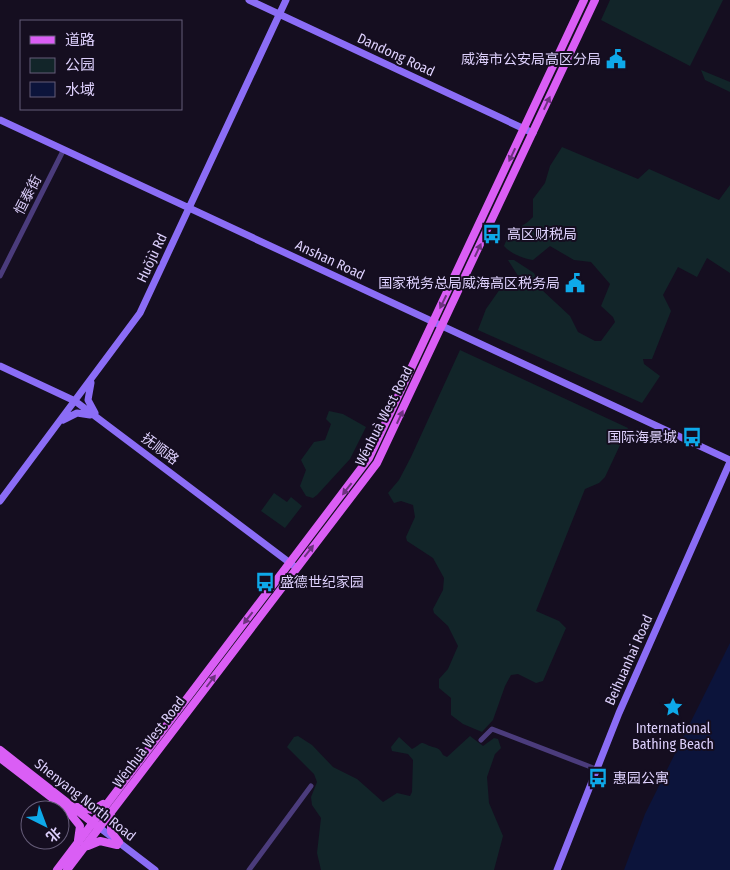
<svg xmlns="http://www.w3.org/2000/svg" width="730" height="870" font-family="'Fira Sans Condensed','Noto Sans SC',sans-serif">
	<style>
		.green { fill: #122529 }
		.water { fill: #0c143b }
		.lines { fill: none; stroke-linecap: round; stroke-linejoin: round }
		.street { stroke: #4b3c7c; stroke-width: 5 }
		.secondary { stroke: #8b6df6; stroke-width: 7 }
		.primary { stroke: #da5ef5; stroke-width: 8 }
		.oneway { fill: #6e3280 }
		.labels { text-anchor: middle; dominant-baseline: central; stroke-width: 4; stroke-linejoin: round; paint-order: stroke }
		.street-label { font-size: 14px; fill: #ddd0fc; stroke: #150e20 }
		.poi-label { font-size: 14px; fill: #ddd0fc; stroke: #150e20; text-anchor: end }
	</style>
	<rect width="100%" height="100%" fill="#150e20"/>
	<!-- green -->
	<path class="green" d="M 610,0 L 723,0 L 690,66 L 601,20 Z
		M 701,70 L 730,82 L 730,92 L 705,80 Z
		M 562,147 L 638,179 L 649,169 L 719,200 L 730,185 L 730,273 L 707,258 L 697,277 L 678,267 L 663,295 L 671,311 L 652,359 L 643,359 L 644,364 L 660,376 L 642,403 L 478,330 L 486,309 L 500,289 L 500,283 L 506,281 L 518,284 L 520,279 L 508,260 L 514,260 L 534,273 L 542,290 L 570,316 L 578,332 L 595,341 L 601,341 L 615,322 L 613,317 L 601,306 L 610,284 L 591,262 L 574,260 L 550,246 L 533,260 C 524,259 510,253 504,246 C 509,230 523,228 533,217 L 533,199 L 545,183 L 550,166 Z
		M 460,350 L 628,428 L 605,477 L 599,483 L 585,489 L 536,611 L 559,621 L 566,628 L 543,681 L 536,683 L 518,674 L 511,675 L 505,686 L 493,720 L 482,732 L 463,724 L 451,715 L 451,698 L 439,688 L 439,679 L 448,669 L 458,646 L 448,626 L 434,613 L 433,609 L 443,590 L 444,578 L 433,558 L 407,541 L 406,537 L 415,517 L 413,505 L 401,501 L 394,503 L 388,493 L 399,480 L 411,457 Z
		M 329,411 L 343,414 L 366,427 L 350,459 L 317,495 L 313,498 L 306,496 L 300,486 L 306,470 L 301,460 L 314,442 L 325,440 L 331,424 L 326,419 Z
		M 274,493 L 287,502 L 291,497 L 302,506 L 285,528 L 261,511 Z
		M 298,736 L 312,745 L 333,767 L 357,779 L 383,802 L 397,793 L 410,796 L 412,792 L 413,760 L 408,754 L 392,751 L 391,747 L 399,737 L 412,749 C 424,742 419,741 430,746 C 438,749 439,747 443,755 L 447,757 L 470,736 L 483,746 L 494,738 L 498,739 L 501,748 L 495,754 L 487,777 L 489,803 L 503,836 L 494,870 L 321,870 L 317,853 L 321,818 L 312,805 L 311,797 L 317,782 L 314,774 L 287,747 L 294,737 Z"/>
	<!-- water -->
	<path class="water" d="M 730,643 L 730,870 L 624,870 L 645,814 Z"/>
	<g class="lines">
		<!-- street -->
		<path class="street" d="M 0,276 L 63,151
			M 481,740 L 492,729 L 596,769
			M 249,870 L 311,786"/>
		<!-- secondary -->
		<path class="secondary" d="M 249,0 L 533,133
			M 0,120 L 730,460
			M 0,366 L 75,401 L 294,566
			M 91,383 L 88,400 L 95,413
			M 63,420 L 77,413 L 90,415
			M 0,501 L 140,313 L 286,0
			M 100,828 L 155,870
			M 557,870 L 619,713 L 730,462"/>
		<!-- primary -->
		<path class="primary" d="M 0,750 L 97,826
			M 0,758 L 73,814
			M 77,807 L 93,810 L 103,804
			M 68,811 L 80,826 L 78,840
			M 111,815 L 111,832 L 119,842
			M 88,846 L 100,841 L 117,845
			M 57,870 L 369,458 L 584,0
			M 67,870 L 377,463 L 595,0"/>
	</g>
	<!-- one-way arrows -->
	<defs><path id="oneway-solid" d="M-6-.8H1V-3.2L6.5 0L1 3.2V.8H-6Z" transform="scale(1.25)"/></defs>
	<g class="oneway">
		<use href="#oneway-solid" transform="translate(547 103) rotate(-65)"/>
		<use href="#oneway-solid" transform="translate(512 155) rotate(115)"/>
		<use href="#oneway-solid" transform="translate(478 250) rotate(-65)"/>
		<use href="#oneway-solid" transform="translate(443 302) rotate(116)"/>
		<use href="#oneway-solid" transform="translate(400 417) rotate(-65)"/>
		<use href="#oneway-solid" transform="translate(347 489) rotate(128)"/>
		<use href="#oneway-solid" transform="translate(309 551) rotate(-52)"/>
		<use href="#oneway-solid" transform="translate(248 618) rotate(128)"/>
		<use href="#oneway-solid" transform="translate(211 681) rotate(-53)"/>
	</g>
	<!-- icons -->
	<defs>
		<symbol id="civic-bare" viewBox="-9 -9 18 18"><path d="M-.6-6.5H3V-4.5H.6V-3L4-1V1h2V6H-6V1h2V-1L-.6-3ZM-1.2 2.5V6h2.4V2.5Z" fill="#0ea9e9" stroke="#150e20" stroke-width="2.5" paint-order="stroke"/></symbol>
		<symbol id="bus-bare" viewBox="-9 -9 18 18"><path d="M-5-6H5V4H4V6H2V4H-2V6H-4V4H-5ZM-3.5-4V0h7V-4ZM-3.5 1.2v1.5H-2V1.2ZM2 1.2v1.5H3.5V1.2Z" fill="#0ea9e9" stroke="#150e20" stroke-width="2.5" paint-order="stroke"/></symbol>
		<symbol id="sight-bare" viewBox="-9 -9 18 18"><path d="M0-6L1.8-2.2L6-1.7L2.9 1.2L3.7 5.4L0 3.3L-3.7 5.4L-2.9 1.2L-6-1.7L-1.8-2.2Z" fill="#0ea9e9" stroke="#150e20" stroke-width="2.5" paint-order="stroke"/></symbol>
	</defs>
	<g fill-rule="evenodd">
		<use href="#civic-bare" x="602" y="45" width="28" height="28"/>
		<use href="#bus-bare" x="478" y="220" width="28" height="28"/>
		<use href="#civic-bare" x="561" y="269" width="28" height="28"/>
		<use href="#bus-bare" x="678" y="423" width="28" height="28"/>
		<use href="#bus-bare" x="251" y="568" width="28" height="28"/>
		<use href="#sight-bare" x="659" y="693" width="28" height="28"/>
		<use href="#bus-bare" x="584" y="764" width="28" height="28"/>
	</g>
	<g class="labels">
		<!-- street labels -->
		<g class="street-label">
			<text transform="translate(396 55) rotate(25)">Dandong Road</text>
			<text transform="translate(28 195) rotate(-63)">恒泰街</text>
			<text transform="translate(152 258) rotate(-65)">Huǒjù Rd</text>
			<text transform="translate(330 260) rotate(25)">Anshan Road</text>
			<text transform="translate(384 416) rotate(-63)">Wénhuà West Road</text>
			<text transform="translate(160 449) rotate(37)">抚顺路</text>
			<text transform="translate(629 660) rotate(-66)">Beihuanhai Road</text>
			<text transform="translate(149 742) rotate(-53)">Wénhuà West Road</text>
			<text transform="translate(85 800) rotate(38)">Shenyang North Road</text>
		</g>
		<!-- poi labels -->
		<g class="poi-label">
			<text x="601" y="59">威海市公安局高区分局</text>
			<text x="507" y="234" text-anchor="start">高区财税局</text>
			<text x="560" y="283">国家税务总局威海高区税务局</text>
			<text x="677" y="437">国际海景城</text>
			<text x="280" y="582" text-anchor="start">盛德世纪家园</text>
			<text x="673" y="728" text-anchor="middle">International<tspan x="673" dy="16">Bathing Beach</tspan></text>
			<text x="613" y="778" text-anchor="start">惠园公寓</text>
		</g>
	</g>
	<!-- legend -->
	<rect x="20" y="20" width="162" height="90" fill="#150e20" stroke="#655c78"/>
	<rect x="30" y="36" width="25" height="8" fill="#da5ef5" stroke="#655c78"/>
	<text x="65" y="45" font-size="15" fill="#ddd0fc">道路</text>
	<rect x="30" y="58" width="25" height="15" fill="#122529" stroke="#655c78"/>
	<text x="65" y="70" font-size="15" fill="#ddd0fc">公园</text>
	<rect x="30" y="82" width="25" height="15" fill="#0c143b" stroke="#655c78"/>
	<text x="65" y="95" font-size="15" fill="#ddd0fc">水域</text>
	<!-- north arrow -->
	<g transform="translate(45 825) rotate(138)"><circle r="24" fill="#150e20" stroke="#655c78"/>
	<path d="M0-4L9 19L0 12L-9 19Z" fill="#0ea9e9"/>
	<text y="-8" font-size="14" font-weight="bold" text-anchor="middle" fill="#ddd0fc">北</text>
	</g>
</svg>
